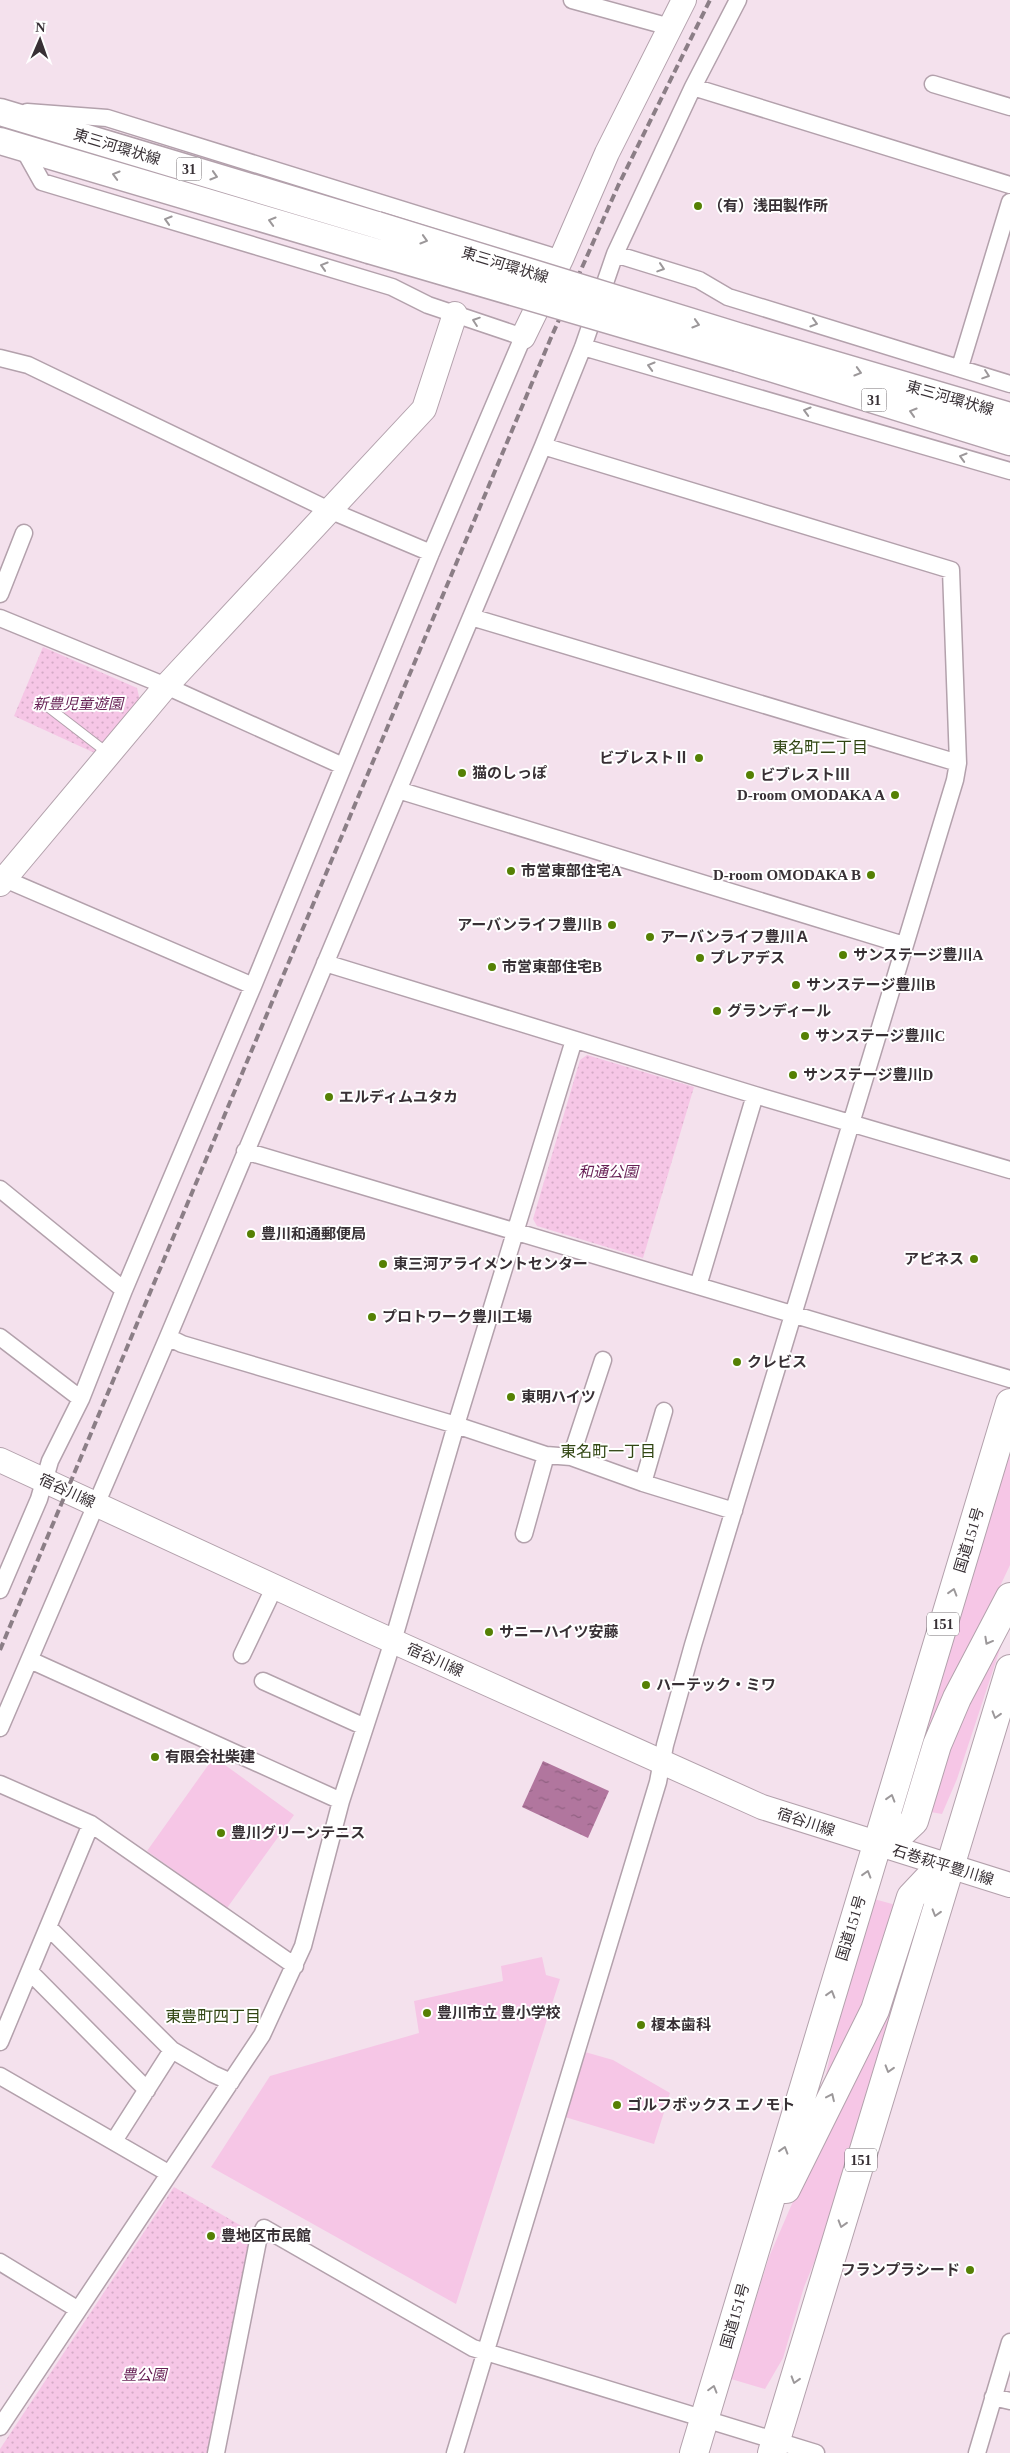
<svg xmlns="http://www.w3.org/2000/svg" width="1010" height="2453" font-family="'Times New Roman','Noto Sans JP',serif">
	<style>
		.grass { fill: #f6c6e6 }
		.park { fill: url(#park-dots) }
		.water { fill: url(#water-ripples) }
		.lines { fill: none; stroke-linecap: round; stroke-linejoin: round }
		.lane-casing { stroke: #b3a1ac; stroke-width: 11 }
		.street-casing { stroke: #b3a1ac; stroke-width: 19 }
		.secondary-casing { stroke: #b3a1ac; stroke-width: 26 }
		.primary-casing { stroke: #b3a1ac; stroke-width: 29 }
		.highway-casing { stroke: #b3a1ac; stroke-width: 30 }
		.lane { stroke: #fff; stroke-width: 9 }
		.street { stroke: #fff; stroke-width: 16 }
		.secondary { stroke: #fff; stroke-width: 24 }
		.primary { stroke: #fff; stroke-width: 26 }
		.highway { stroke: #fff; stroke-width: 28 }
		.rail { stroke: #8b7e86; stroke-width: 4; stroke-dasharray: 8 4; stroke-linecap: butt }
		.primary-bridge-casing { stroke: #b3a1ac; stroke-width: 29; stroke-linecap: butt }
		.primary-bridge { stroke: #fff; stroke-width: 26 }
		.oneway { stroke: #9c989a }
		.poi-dot { fill: #558004; stroke: #fff; stroke-width: 2 }
		.labels { text-anchor: middle; dominant-baseline: central; stroke-width: 4; stroke-linejoin: round; paint-order: stroke }
		.shield { fill: #fff; stroke: #746e72; stroke-width: 1 }
		.shield-label { font-size: 14px; font-weight: bold; fill: #383035 }
		.street-label { font-size: 15px; fill: #383035; stroke: #fff }
		.poi-label { font-size: 15px; font-weight: bold; fill: #383035; stroke: #fff; text-anchor: start }
		.park-label { font-size: 15px; font-style: italic; fill: #661f54; stroke: #fff }
		.neighbourhood-label { font-size: 16px; fill: #304512; stroke: #fff }
	</style>
	<defs>
		<pattern id="park-dots" width="8" height="8" patternUnits="userSpaceOnUse" patternTransform="scale(1.25)"><rect width="8" height="8" fill="#f6c6e6"/><path d="M2 2h.1M6 6h.1" fill="none" stroke="#d4aac6" stroke-width="1.8" stroke-linecap="round"/></pattern>
		<pattern id="water-ripples" width="26" height="14" patternUnits="userSpaceOnUse" patternTransform="scale(1.25)"><rect width="26" height="14" fill="#b1769e"/><path d="M2 4q2-2 4 0t4 0M15 11q2-2 4 0t4 0" fill="none" stroke="#916182"/></pattern>
	</defs>
	<rect width="100%" height="100%" fill="#f4e1ed"/>
	<!-- grass -->
	<path class="grass" d="M 1010,1446 L 1010,1565 L 939,1716 L 910,1806 L 903,1805 Z
		M 1007,1628 L 957,1779 L 942,1814 L 925,1811 L 947,1737 Z
		M 214,1757 L 294,1815 L 227,1908 L 147,1851 Z
		M 874,1899 L 903,1907 L 868,2008 L 823,2089 L 839,2013 Z
		M 918,1912 L 924,1913 L 827,2231 L 804,2287 L 783,2358 L 765,2389 L 731,2379 L 769,2257 Z
		M 542,1957 L 546,1975 L 560,1979 L 456,2304 L 211,2167 L 270,2076 L 419,2033 L 414,2001 L 503,1981 L 501,1966 Z
		M 585,2052 L 613,2060 L 670,2093 L 654,2144 L 565,2117 Z"/>
	<!-- park -->
	<path class="park" d="M 43,647 L 137,688 L 141,705 L 99,755 L 14,716 Z
		M 587,1055 L 694,1087 L 643,1258 L 537,1226 L 533,1219 L 580,1060 Z
		M 174,2187 L 245,2228 L 251,2237 L 209,2453 L 0,2453 L 0,2449 Z"/>
	<!-- water -->
	<path class="water" d="M 543,1761 L 609,1791 L 588,1838 L 522,1807 Z"/>
	<g class="lines">
		<defs>
			<path id="lane" d="M 48,707 L 109,754"/>
			<path id="street" d="M 572,0 L 670,27
				M 933,84 L 1010,107
				M 693,87 L 1010,185
				M 27,112 L 107,118 L 561,259
				M 615,254 L 699,280 L 728,297 L 1010,384
				M 583,347 L 1010,471
				M 0,358 L 28,365 L 329,510 L 431,553
				M 960,367 L 1010,202
				M 0,594 L 24,533
				M 471,617 L 958,763
				M 0,618 L 166,686 L 343,766
				M 398,790 L 904,945
				M 0,877 L 253,986
				M 325,963 L 755,1095 L 1010,1170
				M 245,1151 L 1010,1379
				M 0,1189 L 124,1290
				M 698,1286 L 755,1095
				M 0,1337 L 81,1399
				M 168,1337 L 182,1344 L 456,1425 L 546,1455 L 571,1457 L 643,1483 L 734,1511
				M 571,1457 L 603,1360
				M 643,1483 L 664,1411
				M 524,1534 L 546,1455
				M 0,1590 L 39,1499 L 50,1461 L 81,1399 L 124,1290 L 253,986 L 431,553 L 523,337 L 428,305 L 392,287 L 42,182 L 23,148
				M 242,1655 L 275,1586
				M 30,1660 L 341,1801
				M 263,1681 L 365,1727
				M 0,1728 L 168,1337 L 543,446 L 583,347 L 615,254 L 693,87 L 738,0
				M 0,1784 L 91,1824 L 295,1966
				M 49,1928 L 172,2050 L 213,2074 L 231,2082
				M 30,1972 L 147,2090
				M 0,2042 L 91,1824
				M 0,2076 L 168,2173
				M 114,2141 L 172,2050
				M 0,2262 L 77,2309
				M 993,2397 L 1010,2401
				M 0,2427 L 262,2035 L 303,1946 L 341,1801 L 393,1641 L 456,1425 L 574,1040
				M 216,2453 L 258,2241 L 264,2228 L 473,2348 L 816,2453
				M 455,2453 L 658,1782 L 665,1745 L 693,1645 L 955,780 L 958,763 L 951,570 L 543,446
				M 977,2453 L 1010,2342"/>
			<path id="secondary" d="M 523,337 L 561,259 L 607,153 L 684,0
				M 0,884 L 166,686 L 424,409 L 455,314
				M 0,1460 L 366,1629 L 762,1807 L 1010,1885"/>
			<path id="primary" d="M 0,112 L 377,225
				M 0,141 L 369,250
				M 744,338 L 1010,416
				M 738,358 L 1010,442"/>
			<path id="highway" d="M 877,1844 L 898,1836 L 914,1821 L 937,1745 L 957,1698 L 1010,1597
				M 786,2189 L 875,2010 L 911,1897 L 927,1880 L 950,1867
				M 694,2453 L 1010,1403
				M 772,2453 L 1010,1669"/>
		</defs>
		<!-- lane casing -->
		<use href="#lane" class="lane-casing"/>
		<!-- street casing -->
		<use href="#street" class="street-casing"/>
		<!-- secondary casing -->
		<use href="#secondary" class="secondary-casing"/>
		<!-- primary casing -->
		<use href="#primary" class="primary-casing"/>
		<!-- highway casing -->
		<use href="#highway" class="highway-casing"/>
		<!-- lane -->
		<use href="#lane" class="lane"/>
		<!-- street -->
		<use href="#street" class="street"/>
		<!-- secondary -->
		<use href="#secondary" class="secondary"/>
		<!-- primary -->
		<use href="#primary" class="primary"/>
		<!-- highway -->
		<use href="#highway" class="highway"/>
		<!-- rail -->
		<path class="rail" d="M 0,1650 L 550,340 L 618,186 L 710,0"/>
		<defs>
			<path id="primary-bridge" d="M 377,225 L 744,338
				M 369,250 L 738,358"/>
		</defs>
		<!-- primary-bridge casing -->
		<use href="#primary-bridge" class="primary-bridge-casing"/>
		<!-- primary-bridge -->
		<use href="#primary-bridge" class="primary-bridge"/>
	</g>
	<!-- one-way arrows -->
	<defs><path id="oneway-chevron" d="M-2-3.5L2.5 0L-2 3.5" fill="none" stroke-width="1.6" stroke-linecap="round" stroke-linejoin="round" transform="scale(1.25)"/></defs>
	<g class="oneway">
		<use href="#oneway-chevron" transform="translate(116 175) rotate(-164)"/>
		<use href="#oneway-chevron" transform="translate(214 176) rotate(17)"/>
		<use href="#oneway-chevron" transform="translate(168 220) rotate(-163)"/>
		<use href="#oneway-chevron" transform="translate(272 221) rotate(-164)"/>
		<use href="#oneway-chevron" transform="translate(424 240) rotate(17)"/>
		<use href="#oneway-chevron" transform="translate(324 266) rotate(-163)"/>
		<use href="#oneway-chevron" transform="translate(661 268) rotate(18)"/>
		<use href="#oneway-chevron" transform="translate(476 321) rotate(-161)"/>
		<use href="#oneway-chevron" transform="translate(814 323) rotate(17)"/>
		<use href="#oneway-chevron" transform="translate(696 324) rotate(17)"/>
		<use href="#oneway-chevron" transform="translate(651 366) rotate(-164)"/>
		<use href="#oneway-chevron" transform="translate(858 372) rotate(16)"/>
		<use href="#oneway-chevron" transform="translate(986 375) rotate(19)"/>
		<use href="#oneway-chevron" transform="translate(807 411) rotate(-164)"/>
		<use href="#oneway-chevron" transform="translate(913 412) rotate(-163)"/>
		<use href="#oneway-chevron" transform="translate(963 457) rotate(-164)"/>
		<use href="#oneway-chevron" transform="translate(953 1592) rotate(-73)"/>
		<use href="#oneway-chevron" transform="translate(988 1641) rotate(119)"/>
		<use href="#oneway-chevron" transform="translate(996 1715) rotate(107)"/>
		<use href="#oneway-chevron" transform="translate(891 1798) rotate(-73)"/>
		<use href="#oneway-chevron" transform="translate(867 1874) rotate(-73)"/>
		<use href="#oneway-chevron" transform="translate(936 1913) rotate(107)"/>
		<use href="#oneway-chevron" transform="translate(831 1994) rotate(-73)"/>
		<use href="#oneway-chevron" transform="translate(889 2069) rotate(107)"/>
		<use href="#oneway-chevron" transform="translate(831 2097) rotate(-65)"/>
		<use href="#oneway-chevron" transform="translate(784 2150) rotate(-73)"/>
		<use href="#oneway-chevron" transform="translate(842 2224) rotate(107)"/>
		<use href="#oneway-chevron" transform="translate(795 2380) rotate(107)"/>
		<use href="#oneway-chevron" transform="translate(713 2389) rotate(-74)"/>
	</g>
	<!-- markers -->
	<g class="poi-dot">
		<circle cx="698" cy="206" r="5"/>
		<circle cx="699" cy="758" r="5"/>
		<circle cx="462" cy="773" r="5"/>
		<circle cx="750" cy="775" r="5"/>
		<circle cx="895" cy="795" r="5"/>
		<circle cx="511" cy="871" r="5"/>
		<circle cx="871" cy="875" r="5"/>
		<circle cx="612" cy="925" r="5"/>
		<circle cx="650" cy="937" r="5"/>
		<circle cx="843" cy="955" r="5"/>
		<circle cx="700" cy="958" r="5"/>
		<circle cx="492" cy="967" r="5"/>
		<circle cx="796" cy="985" r="5"/>
		<circle cx="717" cy="1011" r="5"/>
		<circle cx="805" cy="1036" r="5"/>
		<circle cx="793" cy="1075" r="5"/>
		<circle cx="329" cy="1097" r="5"/>
		<circle cx="251" cy="1234" r="5"/>
		<circle cx="974" cy="1259" r="5"/>
		<circle cx="383" cy="1264" r="5"/>
		<circle cx="372" cy="1317" r="5"/>
		<circle cx="737" cy="1362" r="5"/>
		<circle cx="511" cy="1397" r="5"/>
		<circle cx="489" cy="1632" r="5"/>
		<circle cx="646" cy="1685" r="5"/>
		<circle cx="155" cy="1757" r="5"/>
		<circle cx="221" cy="1833" r="5"/>
		<circle cx="427" cy="2013" r="5"/>
		<circle cx="641" cy="2025" r="5"/>
		<circle cx="617" cy="2105" r="5"/>
		<circle cx="211" cy="2236" r="5"/>
		<circle cx="970" cy="2270" r="5"/>
	</g>
	<g class="labels">
		<!-- shield labels -->
		<g class="shield">
			<rect x="176.5" y="157.5" width="25" height="23" rx="4"/>
			<rect x="861.5" y="388.5" width="25" height="23" rx="4"/>
			<rect x="927" y="1612.5" width="32" height="23" rx="4"/>
			<rect x="845" y="2148.5" width="32" height="23" rx="4"/>
		</g>
		<g class="shield-label">
			<text x="189" y="169">31</text>
			<text x="874" y="400">31</text>
			<text x="943" y="1624">151</text>
			<text x="861" y="2160">151</text>
		</g>
		<!-- street labels -->
		<g class="street-label">
			<text transform="translate(117 147) rotate(17)">東三河環状線</text>
			<text transform="translate(505 265) rotate(17)">東三河環状線</text>
			<text transform="translate(950 398) rotate(16)">東三河環状線</text>
			<text transform="translate(67 1491) rotate(25)">宿谷川線</text>
			<text transform="translate(969 1540) rotate(-73)">国道151号</text>
			<text transform="translate(435 1660) rotate(24)">宿谷川線</text>
			<text transform="translate(806 1822) rotate(18)">宿谷川線</text>
			<text transform="translate(943 1865) rotate(17)">石巻萩平豊川線</text>
			<text transform="translate(851 1928) rotate(-73)">国道151号</text>
			<text transform="translate(735 2316) rotate(-74)">国道151号</text>
		</g>
		<!-- poi labels -->
		<g class="poi-label">
			<text x="708" y="206">（有）浅田製作所</text>
			<text x="689" y="758" text-anchor="end">ビブレストⅡ</text>
			<text x="472" y="773">猫のしっぽ</text>
			<text x="760" y="775">ビブレストⅢ</text>
			<text x="885" y="795" text-anchor="end">D-room OMODAKA A</text>
			<text x="521" y="871">市営東部住宅A</text>
			<text x="861" y="875" text-anchor="end">D-room OMODAKA B</text>
			<text x="602" y="925" text-anchor="end">アーバンライフ豊川B</text>
			<text x="660" y="937">アーバンライフ豊川Ａ</text>
			<text x="853" y="955">サンステージ豊川A</text>
			<text x="710" y="958">プレアデス</text>
			<text x="502" y="967">市営東部住宅B</text>
			<text x="806" y="985">サンステージ豊川B</text>
			<text x="727" y="1011">グランディール</text>
			<text x="815" y="1036">サンステージ豊川C</text>
			<text x="803" y="1075">サンステージ豊川D</text>
			<text x="339" y="1097">エルディムユタカ</text>
			<text x="261" y="1234">豊川和通郵便局</text>
			<text x="964" y="1259" text-anchor="end">アピネス</text>
			<text x="393" y="1264">東三河アライメントセンター</text>
			<text x="382" y="1317">プロトワーク豊川工場</text>
			<text x="747" y="1362">クレビス</text>
			<text x="521" y="1397">東明ハイツ</text>
			<text x="499" y="1632">サニーハイツ安藤</text>
			<text x="656" y="1685">ハーテック・ミワ</text>
			<text x="165" y="1757">有限会社柴建</text>
			<text x="231" y="1833">豊川グリーンテニス</text>
			<text x="437" y="2013">豊川市立 豊小学校</text>
			<text x="651" y="2025">榎本歯科</text>
			<text x="627" y="2105">ゴルフボックス エノモト</text>
			<text x="221" y="2236">豊地区市民館</text>
			<text x="960" y="2270" text-anchor="end">フランプラシード</text>
		</g>
		<!-- park labels -->
		<g class="park-label">
			<text x="78" y="704">新豊児童遊園</text>
			<text x="608" y="1172">和通公園</text>
			<text x="144" y="2375">豊公園</text>
		</g>
		<!-- neighbourhood labels -->
		<g class="neighbourhood-label">
			<text x="820" y="747">東名町二丁目</text>
			<text x="608" y="1451">東名町一丁目</text>
			<text x="213" y="2016">東豊町四丁目</text>
		</g>
	</g>
	<!-- north arrow -->
	<g transform="translate(40 40) rotate(2)" stroke="#ffffff" stroke-width="4" paint-order="stroke">
	<path d="M0-4L9 19L0 12L-9 19Z" fill="#383035"/>
	<text y="-8" font-size="14" font-weight="bold" text-anchor="middle" fill="#383035">N</text>
	</g>
</svg>
